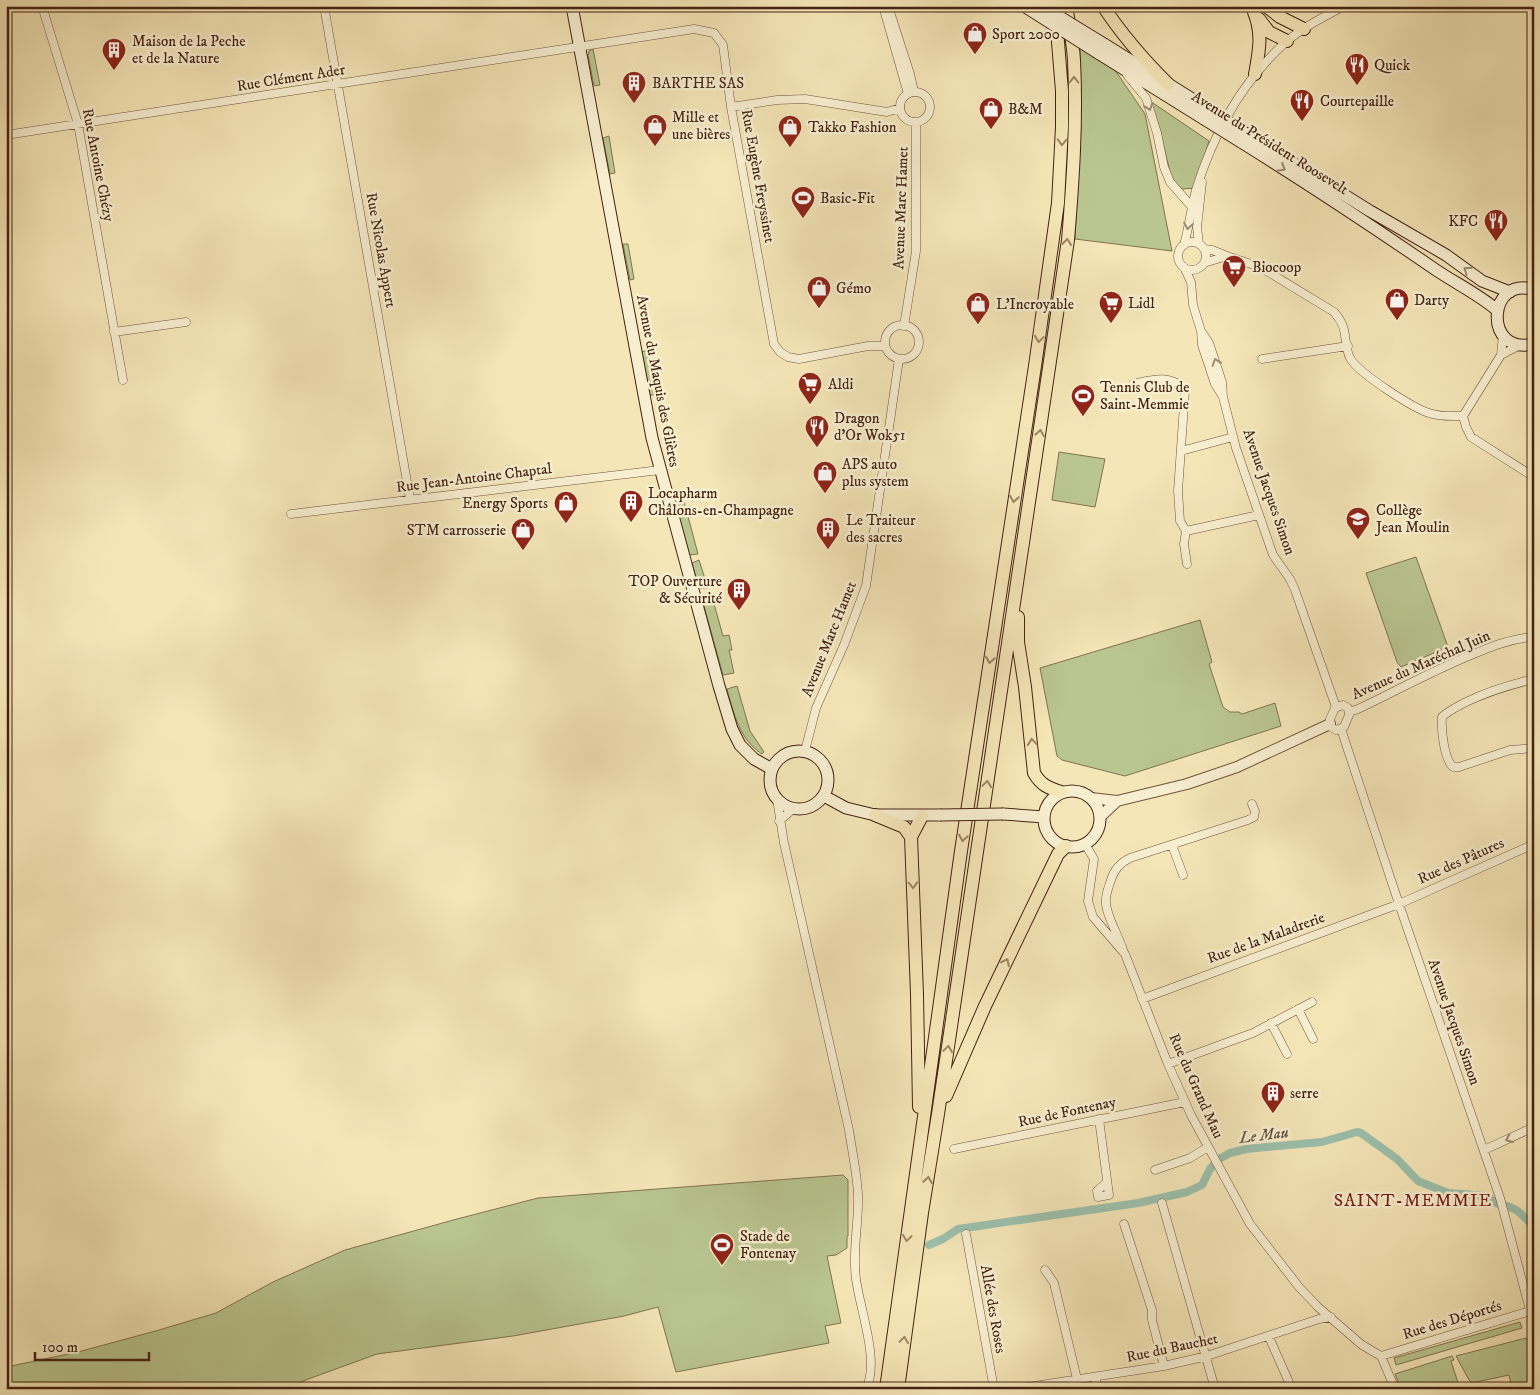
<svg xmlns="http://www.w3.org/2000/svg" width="1540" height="1395" font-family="'IM FELL DW Pica',serif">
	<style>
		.green { fill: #bac690; stroke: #807451 }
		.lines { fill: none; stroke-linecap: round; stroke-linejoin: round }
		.canal { stroke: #9cc0ac; stroke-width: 8 }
		.minor-casing { stroke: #71543c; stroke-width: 9 }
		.tertiary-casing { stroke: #71543c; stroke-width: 12 }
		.secondary-casing { stroke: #452312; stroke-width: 13 }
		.primary-casing { stroke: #452312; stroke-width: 14 }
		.minor { stroke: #f8efd1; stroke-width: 8 }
		.tertiary { stroke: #f8efd1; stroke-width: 10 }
		.secondary { stroke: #f8efd1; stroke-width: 11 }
		.primary { stroke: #f5e6b8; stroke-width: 12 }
		.secondary-bridge-casing { stroke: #452312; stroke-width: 13; stroke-linecap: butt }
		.secondary-bridge { stroke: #f8efd1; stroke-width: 11 }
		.oneway { stroke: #9d8465 }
		.oneway2 { stroke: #9e8972 }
		.labels { text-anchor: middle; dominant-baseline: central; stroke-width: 5; stroke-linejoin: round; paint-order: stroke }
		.poi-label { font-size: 15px; fill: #452312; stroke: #f8efd1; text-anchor: start }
		.street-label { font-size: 15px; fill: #452312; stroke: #f8efd1 }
		.water-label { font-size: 16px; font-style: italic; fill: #5f5240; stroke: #f8efd1 }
		.quarter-label { font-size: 18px; letter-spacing: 1px; fill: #7a1f14; stroke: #f8efd1 }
	</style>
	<rect width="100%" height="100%" fill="#f5e6b8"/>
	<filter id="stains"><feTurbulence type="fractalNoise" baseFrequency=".004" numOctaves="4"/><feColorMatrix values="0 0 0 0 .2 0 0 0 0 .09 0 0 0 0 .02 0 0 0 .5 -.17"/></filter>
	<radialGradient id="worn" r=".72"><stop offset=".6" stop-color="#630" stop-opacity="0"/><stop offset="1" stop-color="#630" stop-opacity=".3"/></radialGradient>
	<!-- green -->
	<path class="green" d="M 1080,47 L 1115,70 L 1145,114 L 1172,251 L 1075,239 L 1078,182 Z
		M 593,49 L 600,85 L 594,86 L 588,55 L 589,51 Z
		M 1150,101 L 1209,141 L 1195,188 L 1182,189 L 1173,184 L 1158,123 Z
		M 609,136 L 615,173 L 610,174 L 603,138 Z
		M 623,244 L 628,244 L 634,279 L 630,280 Z
		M 647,350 L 654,395 L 650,395 L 642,352 Z
		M 1059,452 L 1105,459 L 1095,507 L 1052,500 Z
		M 681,490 L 698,554 L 689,555 L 671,491 Z
		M 1416,557 L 1448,647 L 1401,667 L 1397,662 L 1366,573 Z
		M 699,560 L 708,588 L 699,588 L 692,563 Z
		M 711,593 L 723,636 L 729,635 L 732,650 L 729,650 L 734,673 L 723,675 L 701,595 Z
		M 1200,620 L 1212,662 L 1209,664 L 1223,707 L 1230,712 L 1239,712 L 1242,714 L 1275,703 L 1281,726 L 1125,776 L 1062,760 L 1057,756 L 1040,668 Z
		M 737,686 L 750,731 L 764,752 L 762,754 C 739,739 734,714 727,689 Z
		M 843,1175 L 848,1180 L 848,1236 L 847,1237 L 847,1248 L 836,1255 L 827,1256 L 841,1323 L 825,1326 L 829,1343 L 676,1372 L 658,1307 L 624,1316 L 513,1336 L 377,1354 L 281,1389 L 6,1389 L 6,1367 L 78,1352 L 159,1330 L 216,1313 L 273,1282 L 345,1250 L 457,1219 L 538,1198 Z
		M 1520,1322 L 1522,1328 L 1396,1365 L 1394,1358 Z
		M 1526,1338 L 1527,1340 L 1530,1339 L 1534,1354 L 1534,1389 L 1519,1389 L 1517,1383 L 1511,1384 L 1509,1375 L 1472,1383 L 1469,1380 L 1456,1356 Z
		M 1452,1356 L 1454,1360 L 1451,1361 L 1460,1389 L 1401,1389 L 1395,1374 Z"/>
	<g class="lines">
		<!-- canal -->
		<path class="canal" d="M 929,1245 L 943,1239 L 958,1229 L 1138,1203 L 1187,1192 L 1202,1185 L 1210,1169 L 1219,1159 L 1230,1153 L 1246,1149 L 1322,1142 L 1357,1132 L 1361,1133 L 1397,1159 L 1418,1181 L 1448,1193 L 1488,1196 C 1497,1207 1501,1203 1512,1208 C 1521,1211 1527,1221 1534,1227"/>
		<defs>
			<path id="minor" d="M 42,6 L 78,124 L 123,380
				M 324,6 L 410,499
				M 883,6 L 908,94
				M 888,6 L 910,74 L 914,92
				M 1127,75 L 1146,98 L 1157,133 L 1164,167 L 1170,182 L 1192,207
				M900 107a15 15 0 1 1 30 0a15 15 0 1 1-30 0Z
				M 731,107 L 777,100 L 805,99 L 887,112 L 900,108
				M 6,135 L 694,29 L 714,33 L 723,45 L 731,107 L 774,344 L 780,352 L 788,357 L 799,359 L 868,346 L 885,346
				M1178 256a14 14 0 1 1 28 0a14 14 0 1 1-28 0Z
				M 1199,244 L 1197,227 L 1202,182
				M 1184,245 C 1189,227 1191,208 1196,190 C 1213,135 1242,81 1286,42 C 1303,27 1324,17 1344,6
				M 1204,249 L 1212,250 L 1227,256 L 1260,267 L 1334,312 C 1350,330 1342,340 1350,358 C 1358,373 1413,408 1429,413 C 1440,417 1452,416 1463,416
				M 1204,263 L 1227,256
				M 1184,267 L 1191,282 L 1193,305 L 1201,331 L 1202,345 L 1215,384 L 1223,397
				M885 342a17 17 0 1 1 34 0a17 17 0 1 1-34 0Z
				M 904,326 L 916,251 L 916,122
				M 1201,331 L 1209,343 L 1222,382 L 1223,397 L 1236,448 L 1273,555 L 1290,579 L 1295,590 L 1336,707
				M 114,332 L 186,322
				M 1503,335 L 1501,355 L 1463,416 L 1466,427 L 1471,437 L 1534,477
				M 1501,355 L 1520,345
				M 1262,359 L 1348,346
				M 1133,384 C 1151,380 1172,373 1185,391 L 1178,491 L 1180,521 L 1186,531
				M 1181,451 L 1233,437
				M 291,514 L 660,470
				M 1186,531 L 1259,515
				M 1186,531 L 1184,544 L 1187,564
				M 1534,679 C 1509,685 1489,691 1466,702 C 1457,707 1449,710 1442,717 C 1441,729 1444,759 1453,767 L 1459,767 L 1510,750 L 1534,748
				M 1343,705 L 1348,708 L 1349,715 L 1344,727 L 1336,730 L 1331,727 L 1330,719 L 1335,708 Z
				M 1349,712 L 1358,709 C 1396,691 1432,671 1471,655 C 1490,647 1512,638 1534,637
				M 1341,729 L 1399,904 L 1500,1198 L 1534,1325
				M 805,751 L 816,708 L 844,645 L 866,586 L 899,359
				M 777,799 L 784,843 L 849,1130 C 852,1151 857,1173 858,1195 C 859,1223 852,1252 856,1279 C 860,1310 880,1361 866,1389
				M 779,821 L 793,809
				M 1085,844 L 1094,859 L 1088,901 L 1093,917 L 1125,954 L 1168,1064 L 1191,1115 L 1250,1224 L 1299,1287 L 1318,1307 L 1362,1345 L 1381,1356
				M 1172,845 L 1183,875
				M 1123,950 C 1119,936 1104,912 1106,899 C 1106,893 1109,886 1111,880 C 1114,869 1120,863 1130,858 L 1248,820 L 1254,817 L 1255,811 L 1252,804
				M 1142,999 L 1399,904 L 1534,844
				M 1298,1009 L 1313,1039
				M 1271,1023 L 1287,1054
				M 1168,1064 L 1253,1033 L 1312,1002
				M 1099,1119 L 1109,1195 L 1098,1197 L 1097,1191 L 1107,1182
				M 954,1149 L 1185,1102
				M 1484,1150 L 1534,1127
				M 1155,1170 L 1190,1158 L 1208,1147
				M 1162,1203 L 1215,1389
				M 1124,1224 L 1152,1310 L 1152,1320 L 1164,1366
				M 966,1234 L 994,1389
				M 1045,1270 L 1054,1283 L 1077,1379
				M 1269,1337 L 1292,1389
				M 1381,1356 L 1530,1311
				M 1381,1356 L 1395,1389
				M 1095,1377 L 1098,1389
				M 1014,1389 L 1164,1366 L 1207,1356 L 1319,1319 L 1331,1317"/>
			<path id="tertiary" d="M 1091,798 L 1117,801 L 1187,784 L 1237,767 L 1330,724
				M 1101,816 L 1117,801"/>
			<path id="secondary" d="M 572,6 L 652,438 L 719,686 L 732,729 L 740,745 L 754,759 L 772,769
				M 1104,44 L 1210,110
				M 1098,53 L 1204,119
				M 1245,133 L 1370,211 L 1446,255 L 1482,281 L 1510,292
				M 1241,142 C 1307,183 1372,226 1436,270 C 1457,284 1478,294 1497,310
				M 1534,290 C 1488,274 1482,356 1534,344
				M770 780a29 29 0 1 1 58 0a29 29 0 1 1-58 0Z
				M1044 819a28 28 0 1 1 56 0a28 28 0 1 1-56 0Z
				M 824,796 L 846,808 L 875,815 L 940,815
				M 1003,814 L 1044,817"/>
			<path id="primary" d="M 1103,6 C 1122,35 1144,60 1168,84
				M 1266,6 L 1280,17 L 1304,29
				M 1254,12 C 1263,34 1259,52 1255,74
				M 1259,19 L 1269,32 L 1287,41
				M 1018,617 L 1018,642 L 1025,687 L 1034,773 C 1041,785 1048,788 1061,792
				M 875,815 L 904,827 L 911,837
				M 946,1096 L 985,1006 L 1058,854 L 1066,846
				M 919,1107 L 917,994 L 911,837 L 922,816
				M 886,1389 L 961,851 L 1035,366 L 1058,203 L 1062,127 L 1062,91 L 1055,6
				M 898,1389 L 922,1213 L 938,1114 L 1068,240 C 1073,180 1077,120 1074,60 C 1073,42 1069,24 1066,6"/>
		</defs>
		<!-- minor casing -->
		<use href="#minor" class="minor-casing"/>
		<!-- tertiary casing -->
		<use href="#tertiary" class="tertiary-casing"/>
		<!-- secondary casing -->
		<use href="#secondary" class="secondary-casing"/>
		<!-- primary casing -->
		<use href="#primary" class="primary-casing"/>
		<!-- minor -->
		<use href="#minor" class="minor"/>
		<!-- tertiary -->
		<use href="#tertiary" class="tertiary"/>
		<!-- secondary -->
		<use href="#secondary" class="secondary"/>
		<!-- primary -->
		<use href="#primary" class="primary"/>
		<defs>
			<path id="secondary-bridge" d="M 1024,6 L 1098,53
				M 1042,6 L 1104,44
				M 1210,110 L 1245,133
				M 1204,119 L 1241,142
				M 940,815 L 1003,814"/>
		</defs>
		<!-- secondary-bridge casing -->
		<use href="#secondary-bridge" class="secondary-bridge-casing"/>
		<!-- secondary-bridge -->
		<use href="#secondary-bridge" class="secondary-bridge"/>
	</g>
	<!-- one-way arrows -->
	<defs><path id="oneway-chevron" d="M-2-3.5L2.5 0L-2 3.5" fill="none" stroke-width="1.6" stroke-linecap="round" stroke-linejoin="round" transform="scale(1.25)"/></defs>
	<g class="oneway">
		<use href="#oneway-chevron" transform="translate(1074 80) rotate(-90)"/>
		<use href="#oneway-chevron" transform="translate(1062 142) rotate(92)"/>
		<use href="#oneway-chevron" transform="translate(1067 242) rotate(-83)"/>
		<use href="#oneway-chevron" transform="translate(1039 339) rotate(98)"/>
		<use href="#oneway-chevron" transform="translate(1040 433) rotate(-81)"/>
		<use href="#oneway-chevron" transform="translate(1014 499) rotate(99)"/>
		<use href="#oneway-chevron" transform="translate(990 660) rotate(99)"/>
		<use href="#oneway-chevron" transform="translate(1032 742) rotate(-95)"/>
		<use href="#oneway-chevron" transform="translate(987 784) rotate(-82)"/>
		<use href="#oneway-chevron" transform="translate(963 838) rotate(99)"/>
		<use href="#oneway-chevron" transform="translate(913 885) rotate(88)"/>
		<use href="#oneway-chevron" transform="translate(1006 962) rotate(-64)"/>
		<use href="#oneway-chevron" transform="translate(948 1049) rotate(-82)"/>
		<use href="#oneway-chevron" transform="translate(928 1180) rotate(-81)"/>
		<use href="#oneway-chevron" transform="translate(907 1238) rotate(98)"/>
		<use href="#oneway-chevron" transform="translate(904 1340) rotate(-82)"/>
	</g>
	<g class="oneway2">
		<use href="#oneway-chevron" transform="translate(1149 107) rotate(71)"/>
		<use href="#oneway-chevron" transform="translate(1282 168) rotate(32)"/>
		<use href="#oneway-chevron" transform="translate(1188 226) rotate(100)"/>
		<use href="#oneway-chevron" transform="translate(1467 270) rotate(-145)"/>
		<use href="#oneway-chevron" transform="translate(1216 362) rotate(-109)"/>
		<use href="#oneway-chevron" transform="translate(1509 1139) rotate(155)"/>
	</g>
	<!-- icons -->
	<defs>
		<symbol id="shop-pin" viewBox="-11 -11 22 30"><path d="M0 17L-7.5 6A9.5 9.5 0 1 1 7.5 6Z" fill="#8f2418" stroke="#f8efd1"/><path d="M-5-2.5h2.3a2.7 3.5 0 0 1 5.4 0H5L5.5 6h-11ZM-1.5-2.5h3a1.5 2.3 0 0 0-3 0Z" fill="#fff"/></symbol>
		<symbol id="building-pin" viewBox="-11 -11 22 30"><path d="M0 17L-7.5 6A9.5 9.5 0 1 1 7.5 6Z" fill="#8f2418" stroke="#f8efd1"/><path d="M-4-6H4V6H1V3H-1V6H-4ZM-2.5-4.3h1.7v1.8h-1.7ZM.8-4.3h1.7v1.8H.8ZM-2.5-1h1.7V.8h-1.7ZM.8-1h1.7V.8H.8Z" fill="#fff"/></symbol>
		<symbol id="restaurant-pin" viewBox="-11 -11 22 30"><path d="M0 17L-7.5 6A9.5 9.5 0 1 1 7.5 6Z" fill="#8f2418" stroke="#f8efd1"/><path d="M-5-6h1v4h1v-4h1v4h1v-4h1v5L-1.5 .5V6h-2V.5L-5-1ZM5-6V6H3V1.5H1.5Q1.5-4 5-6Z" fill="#fff"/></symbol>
		<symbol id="stadium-pin" viewBox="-11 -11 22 30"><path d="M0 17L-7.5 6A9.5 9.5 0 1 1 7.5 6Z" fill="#8f2418" stroke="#f8efd1"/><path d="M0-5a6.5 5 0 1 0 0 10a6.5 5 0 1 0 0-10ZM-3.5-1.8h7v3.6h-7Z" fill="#fff"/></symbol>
		<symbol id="supermarket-pin" viewBox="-11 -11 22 30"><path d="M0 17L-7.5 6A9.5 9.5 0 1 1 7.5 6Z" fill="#8f2418" stroke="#f8efd1"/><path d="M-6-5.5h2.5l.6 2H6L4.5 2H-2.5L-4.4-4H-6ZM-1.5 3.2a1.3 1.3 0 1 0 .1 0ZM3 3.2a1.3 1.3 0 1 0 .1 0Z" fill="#fff"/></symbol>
		<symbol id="school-pin" viewBox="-11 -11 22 30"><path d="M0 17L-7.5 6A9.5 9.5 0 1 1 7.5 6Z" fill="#8f2418" stroke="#f8efd1"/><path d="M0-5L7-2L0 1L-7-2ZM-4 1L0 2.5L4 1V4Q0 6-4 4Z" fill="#fff"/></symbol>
	</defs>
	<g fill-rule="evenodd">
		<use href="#shop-pin" x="961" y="20" width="28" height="38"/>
		<use href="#building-pin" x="100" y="36" width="28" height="38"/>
		<use href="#restaurant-pin" x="1343" y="51" width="28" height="38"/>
		<use href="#building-pin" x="620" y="69" width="28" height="38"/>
		<use href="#restaurant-pin" x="1288" y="87" width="28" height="38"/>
		<use href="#shop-pin" x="977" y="95" width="28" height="38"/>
		<use href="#shop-pin" x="641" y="112" width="28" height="38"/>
		<use href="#shop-pin" x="776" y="113" width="28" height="38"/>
		<use href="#stadium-pin" x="789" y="184" width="28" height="38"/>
		<use href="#restaurant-pin" x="1482" y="207" width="28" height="38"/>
		<use href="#supermarket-pin" x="1220" y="253" width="28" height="38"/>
		<use href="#shop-pin" x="805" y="274" width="28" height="38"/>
		<use href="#shop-pin" x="1383" y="286" width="28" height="38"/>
		<use href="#supermarket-pin" x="1097" y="289" width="28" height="38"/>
		<use href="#shop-pin" x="964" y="290" width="28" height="38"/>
		<use href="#supermarket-pin" x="796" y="370" width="28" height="38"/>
		<use href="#stadium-pin" x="1069" y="382" width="28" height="38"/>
		<use href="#restaurant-pin" x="803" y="413" width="28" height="38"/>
		<use href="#shop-pin" x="811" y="459" width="28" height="38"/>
		<use href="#building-pin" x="617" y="488" width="28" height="38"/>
		<use href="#shop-pin" x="552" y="489" width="28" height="38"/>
		<use href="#school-pin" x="1344" y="505" width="28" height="38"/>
		<use href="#building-pin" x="814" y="515" width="28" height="38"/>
		<use href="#shop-pin" x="509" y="516" width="28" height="38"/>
		<use href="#building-pin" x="725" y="576" width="28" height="38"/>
		<use href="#building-pin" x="1259" y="1079" width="28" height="38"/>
		<use href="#stadium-pin" x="708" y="1231" width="28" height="38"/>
	</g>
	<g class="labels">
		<!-- poi labels -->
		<g class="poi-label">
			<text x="992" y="34">Sport 2000</text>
			<text x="132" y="41">Maison de la Peche<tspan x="132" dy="17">et de la Nature</tspan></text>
			<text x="1374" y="65">Quick</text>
			<text x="652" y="83">BARTHE SAS</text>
			<text x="1320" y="101">Courtepaille</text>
			<text x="1008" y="109">B&amp;M</text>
			<text x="672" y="117">Mille et<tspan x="672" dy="17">une bières</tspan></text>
			<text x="808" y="127">Takko Fashion</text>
			<text x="820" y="198">Basic-Fit</text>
			<text x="1478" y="221" text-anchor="end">KFC</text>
			<text x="1252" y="267">Biocoop</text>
			<text x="836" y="288">Gémo</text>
			<text x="1414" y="300">Darty</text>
			<text x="1128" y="303">Lidl</text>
			<text x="996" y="304">L'Incroyable</text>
			<text x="828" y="384">Aldi</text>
			<text x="1100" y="387">Tennis Club de<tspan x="1100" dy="17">Saint-Memmie</tspan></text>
			<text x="834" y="418">Dragon<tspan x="834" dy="17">d'Or Wok51</tspan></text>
			<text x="842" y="464">APS auto<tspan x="842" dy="17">plus system</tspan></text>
			<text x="648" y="493">Locapharm<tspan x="648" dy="17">Châlons-en-Champagne</tspan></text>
			<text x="548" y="503" text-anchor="end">Energy Sports</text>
			<text x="1376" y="510">Collège<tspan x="1376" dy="17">Jean Moulin</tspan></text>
			<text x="846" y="520">Le Traiteur<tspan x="846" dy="17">des sacres</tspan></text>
			<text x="506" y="530" text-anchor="end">STM carrosserie</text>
			<text x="722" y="581" text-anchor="end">TOP Ouverture<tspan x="722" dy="17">&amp; Sécurité</tspan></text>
			<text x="1290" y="1093">serre</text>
			<text x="740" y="1236">Stade de<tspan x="740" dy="17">Fontenay</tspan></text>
		</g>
		<!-- street labels -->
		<g class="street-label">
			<text transform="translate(291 78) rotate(-9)">Rue Clément Ader</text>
			<text transform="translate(1270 143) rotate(32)">Avenue du Président Roosevelt</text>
			<text transform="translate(98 165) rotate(79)">Rue Antoine Chézy</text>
			<text transform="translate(758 176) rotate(80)">Rue Eugène Freyssinet</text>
			<text transform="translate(901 208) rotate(-88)">Avenue Marc Hamet</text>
			<text transform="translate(381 250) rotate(80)">Rue Nicolas Appert</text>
			<text transform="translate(658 381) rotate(79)">Avenue du Maquis des Glières</text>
			<text transform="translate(474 478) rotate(-7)">Rue Jean-Antoine Chaptal</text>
			<text transform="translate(1269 492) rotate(71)">Avenue Jacques Simon</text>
			<text transform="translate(829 639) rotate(-68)">Avenue Marc Hamet</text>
			<text transform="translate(1421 665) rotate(-24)">Avenue du Maréchal Juin</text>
			<text transform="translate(1461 861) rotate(-24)">Rue des Pâtures</text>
			<text transform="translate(1266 938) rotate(-20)">Rue de la Maladrerie</text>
			<text transform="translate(1454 1022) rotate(71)">Avenue Jacques Simon</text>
			<text transform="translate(1196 1086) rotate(66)">Rue du Grand Mau</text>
			<text transform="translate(1067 1112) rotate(-12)">Rue de Fontenay</text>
			<text transform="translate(993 1309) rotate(80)">Allée des Roses</text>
			<text transform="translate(1452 1320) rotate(-17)">Rue des Déportés</text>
			<text transform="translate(1172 1348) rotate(-12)">Rue du Bauchet</text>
		</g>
		<!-- water labels -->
		<g class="water-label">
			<text transform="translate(1264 1135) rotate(-7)">Le Mau</text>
		</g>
		<!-- quarter labels -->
		<g class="quarter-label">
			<text x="1413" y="1201">SAINT-MEMMIE</text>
		</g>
	</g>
	<!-- margin -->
	<rect width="1540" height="1395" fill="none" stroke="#f5e6b8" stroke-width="25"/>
	<rect x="8" y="8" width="1525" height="1380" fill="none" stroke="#452312" stroke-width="2.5"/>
	<rect x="12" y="12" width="1515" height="1370" fill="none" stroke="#452312"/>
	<!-- scale -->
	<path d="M35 1352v8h114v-8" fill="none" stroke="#452312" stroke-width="2.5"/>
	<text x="42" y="1352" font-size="15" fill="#452312" stroke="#f8efd1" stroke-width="4" paint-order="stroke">100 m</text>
	<rect width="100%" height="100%" filter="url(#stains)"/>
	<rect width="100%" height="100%" fill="url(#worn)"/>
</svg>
